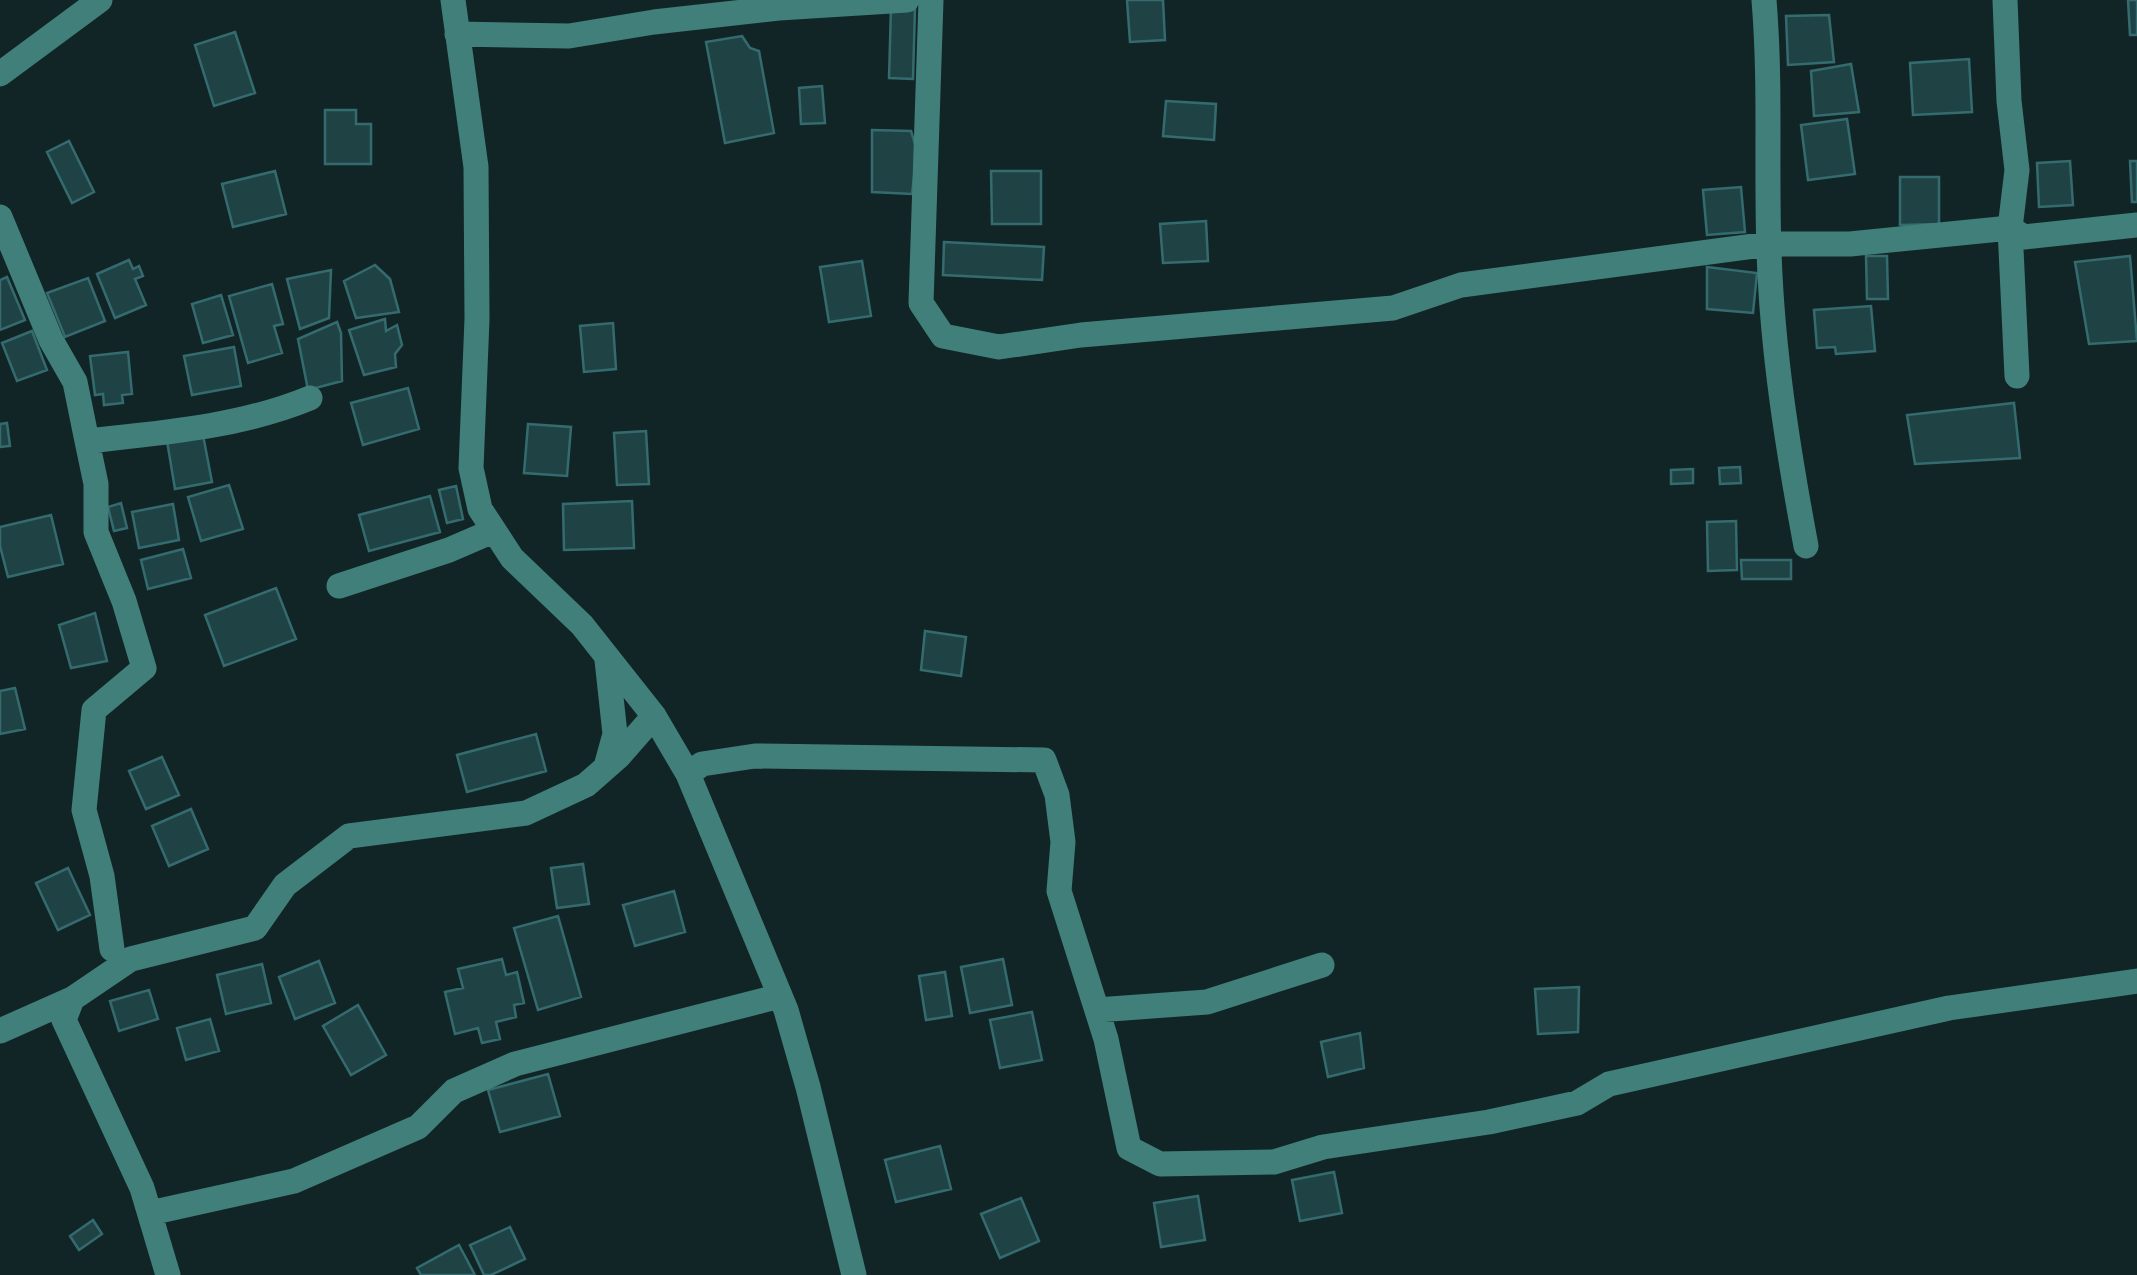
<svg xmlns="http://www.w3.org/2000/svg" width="2137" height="1275" font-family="Arial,sans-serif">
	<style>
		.building { fill: #1f4245; stroke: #346b6f; stroke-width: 2.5 }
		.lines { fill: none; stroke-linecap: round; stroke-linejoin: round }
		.minor { stroke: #41807a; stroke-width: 25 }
	</style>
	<rect width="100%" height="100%" fill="#122526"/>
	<!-- building -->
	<path class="building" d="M 1127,0 L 1163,0 L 1165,40 L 1130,42 Z
		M 2128,0 L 2137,0 L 2137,35 L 2130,35 Z
		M 891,7 L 915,8 L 913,79 L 889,78 Z
		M 1829,15 L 1834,62 L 1788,65 L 1786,16 Z
		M 235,32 L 255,93 L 214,106 L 195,45 Z
		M 742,36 L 750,48 L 759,51 L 774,133 L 725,143 L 706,42 Z
		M 1969,59 L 1972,112 L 1913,115 L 1910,63 Z
		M 1851,64 L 1859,112 L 1814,116 L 1811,71 Z
		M 822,86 L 825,123 L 801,124 L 799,88 Z
		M 1166,101 L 1216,104 L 1214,140 L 1163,136 Z
		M 325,110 L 356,110 L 356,124 L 371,124 L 371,164 L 325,164 Z
		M 1847,119 L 1855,174 L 1808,180 L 1801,125 Z
		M 872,130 L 911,131 L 917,151 L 912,194 L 872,192 Z
		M 69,141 L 94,192 L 72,203 L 47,152 Z
		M 2070,161 L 2073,205 L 2039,207 L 2037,163 Z
		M 2130,161 L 2137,161 L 2137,202 L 2132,202 Z
		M 275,171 L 286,214 L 233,227 L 222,184 Z
		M 991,171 L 1041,171 L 1041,224 L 992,224 Z
		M 1900,177 L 1939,177 L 1939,224 L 1900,225 Z
		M 1741,187 L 1745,232 L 1707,235 L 1703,190 Z
		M 1206,221 L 1208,261 L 1163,263 L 1160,224 Z
		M 944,242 L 1044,247 L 1042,280 L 943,275 Z
		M 1866,256 L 1887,256 L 1888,299 L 1867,299 Z
		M 2130,256 L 2137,341 L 2089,344 L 2075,262 Z
		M 129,260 L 133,269 L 139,266 L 143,276 L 135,279 L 146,305 L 115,318 L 97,274 Z
		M 862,261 L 871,316 L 829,322 L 820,267 Z
		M 375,265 L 390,279 L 399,312 L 356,318 L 344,281 Z
		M 1707,267 L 1757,273 L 1753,313 L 1707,309 Z
		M 331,270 L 329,318 L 300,329 L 287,279 Z
		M 7,277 L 25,320 L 0,330 L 0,280 Z
		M 88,278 L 105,321 L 65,337 L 47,293 Z
		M 272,284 L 283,324 L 274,326 L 282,353 L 248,363 L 229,296 Z
		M 221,295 L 233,335 L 203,343 L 192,304 Z
		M 1871,306 L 1875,351 L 1836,354 L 1835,347 L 1817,348 L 1814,310 Z
		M 385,319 L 386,331 L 397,325 L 402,345 L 395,354 L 396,367 L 364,375 L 349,330 Z
		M 337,322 L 341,333 L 342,381 L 308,390 L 298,339 Z
		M 613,323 L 616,369 L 584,372 L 580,326 Z
		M 32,331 L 47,370 L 17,381 L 2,343 Z
		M 234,347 L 241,386 L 192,395 L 184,356 Z
		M 128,352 L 132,394 L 122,395 L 123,403 L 104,405 L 103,394 L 95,395 L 90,356 Z
		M 408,388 L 419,429 L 363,445 L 351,403 Z
		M 2014,403 L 2020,458 L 1915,464 L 1907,415 Z
		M 7,423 L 10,446 L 0,447 L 0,424 Z
		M 528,424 L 571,427 L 567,476 L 524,473 Z
		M 646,431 L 649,484 L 617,485 L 614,433 Z
		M 203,435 L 212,482 L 175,489 L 167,441 Z
		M 1740,467 L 1741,483 L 1720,484 L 1719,468 Z
		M 1693,469 L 1693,483 L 1671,484 L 1671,470 Z
		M 229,485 L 243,529 L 201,541 L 188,497 Z
		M 456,486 L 463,519 L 447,523 L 439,490 Z
		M 430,496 L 440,532 L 369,551 L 359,515 Z
		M 632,501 L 634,548 L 564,550 L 563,504 Z
		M 121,503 L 127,528 L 114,531 L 108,507 Z
		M 173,504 L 179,540 L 139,548 L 132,512 Z
		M 51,515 L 63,564 L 8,577 L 0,546 L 0,527 Z
		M 1736,521 L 1737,570 L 1708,571 L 1707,522 Z
		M 183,549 L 191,578 L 148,589 L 141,560 Z
		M 1741,560 L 1791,560 L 1791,579 L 1742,579 Z
		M 276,588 L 296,639 L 224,666 L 205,615 Z
		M 95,613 L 107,661 L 71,668 L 59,625 Z
		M 925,631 L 966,637 L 961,676 L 921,670 Z
		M 15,688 L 25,729 L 0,734 L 0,691 Z
		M 536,734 L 546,771 L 467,792 L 457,755 Z
		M 162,757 L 179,795 L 146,809 L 129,771 Z
		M 191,809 L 208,849 L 169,866 L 152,826 Z
		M 583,864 L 589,904 L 557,908 L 551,868 Z
		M 68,868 L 90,915 L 58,930 L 36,883 Z
		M 674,891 L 685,932 L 635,946 L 623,905 Z
		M 558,916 L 581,997 L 538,1010 L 514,928 Z
		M 502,959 L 506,975 L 517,972 L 524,1003 L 514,1005 L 516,1017 L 496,1022 L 500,1039 L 482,1043 L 478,1028 L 455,1034 L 445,992 L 463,988 L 458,969 Z
		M 1003,959 L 1012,1005 L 970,1013 L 961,967 Z
		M 319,961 L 335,1003 L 295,1019 L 279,977 Z
		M 262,964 L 271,1003 L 226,1014 L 217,975 Z
		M 945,972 L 952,1016 L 926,1020 L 919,976 Z
		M 1579,987 L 1578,1032 L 1538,1034 L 1535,989 Z
		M 149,990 L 158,1019 L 119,1031 L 110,1001 Z
		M 358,1005 L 386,1055 L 351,1075 L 323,1026 Z
		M 1032,1012 L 1042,1060 L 1000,1068 L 990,1020 Z
		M 210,1019 L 219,1051 L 186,1060 L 177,1028 Z
		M 1360,1033 L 1364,1068 L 1328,1077 L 1321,1042 Z
		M 548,1074 L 560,1116 L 500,1132 L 488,1090 Z
		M 940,1146 L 951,1189 L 896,1202 L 885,1160 Z
		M 1334,1172 L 1342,1213 L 1300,1221 L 1292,1180 Z
		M 1198,1196 L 1205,1240 L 1161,1247 L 1154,1203 Z
		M 1021,1198 L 1039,1241 L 1000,1258 L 981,1214 Z
		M 93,1220 L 102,1234 L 79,1250 L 70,1236 Z
		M 510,1227 L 525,1259 L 491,1275 L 484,1275 L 470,1245 Z
		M 459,1245 L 475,1275 L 421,1275 L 417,1268 Z"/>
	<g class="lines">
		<!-- minor -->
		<path class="minor" d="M 453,0 L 476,167 L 477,319 L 471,468 L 480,509 L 512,558 L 582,625 L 654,716 L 688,774 L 786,1010 L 808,1087 L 854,1275
			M 931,0 L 921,303 L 943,336 L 999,347 L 1081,335 L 1393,308 L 1461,285 L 1769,244 L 1850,244 L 2010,228 L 2017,376
			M 1764,0 C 1771,84 1766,167 1769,251 C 1772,350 1788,450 1806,546
			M 2005,0 L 2009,101 L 2017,170 L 2010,228 L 2024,237 L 2137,225
			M 457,34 L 569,36 L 654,22 L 779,8 L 907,0
			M 0,74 L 100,0
			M 0,217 L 51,340 L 75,382 L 87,441
			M 339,586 L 449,550 L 493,531
			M 607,660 L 615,734 L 607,763
			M 688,774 L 702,764 L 755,756 L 1044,760 L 1057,795 L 1063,842 L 1059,891 L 1106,1039 L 1129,1148 L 1160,1164 L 1274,1162 L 1323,1147 L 1489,1122 L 1577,1103 L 1609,1084 L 1949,1008 L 2137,981
			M 112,949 L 102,876 L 84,810 L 94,710 L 144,668 L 124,601 L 96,532 L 96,484 L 87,441 C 161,433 240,427 310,398
			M 72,999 L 131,959 L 255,928 L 285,885 L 349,836 L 526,813 L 586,785 L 619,756 L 654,716
			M 1097,1010 L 1207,1002 L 1322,965
			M 0,1031 L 72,999 L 64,1020 L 142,1188 L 168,1275
			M 150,1213 L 294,1181 L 418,1127 L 454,1091 L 515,1064 L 780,996"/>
	</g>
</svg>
